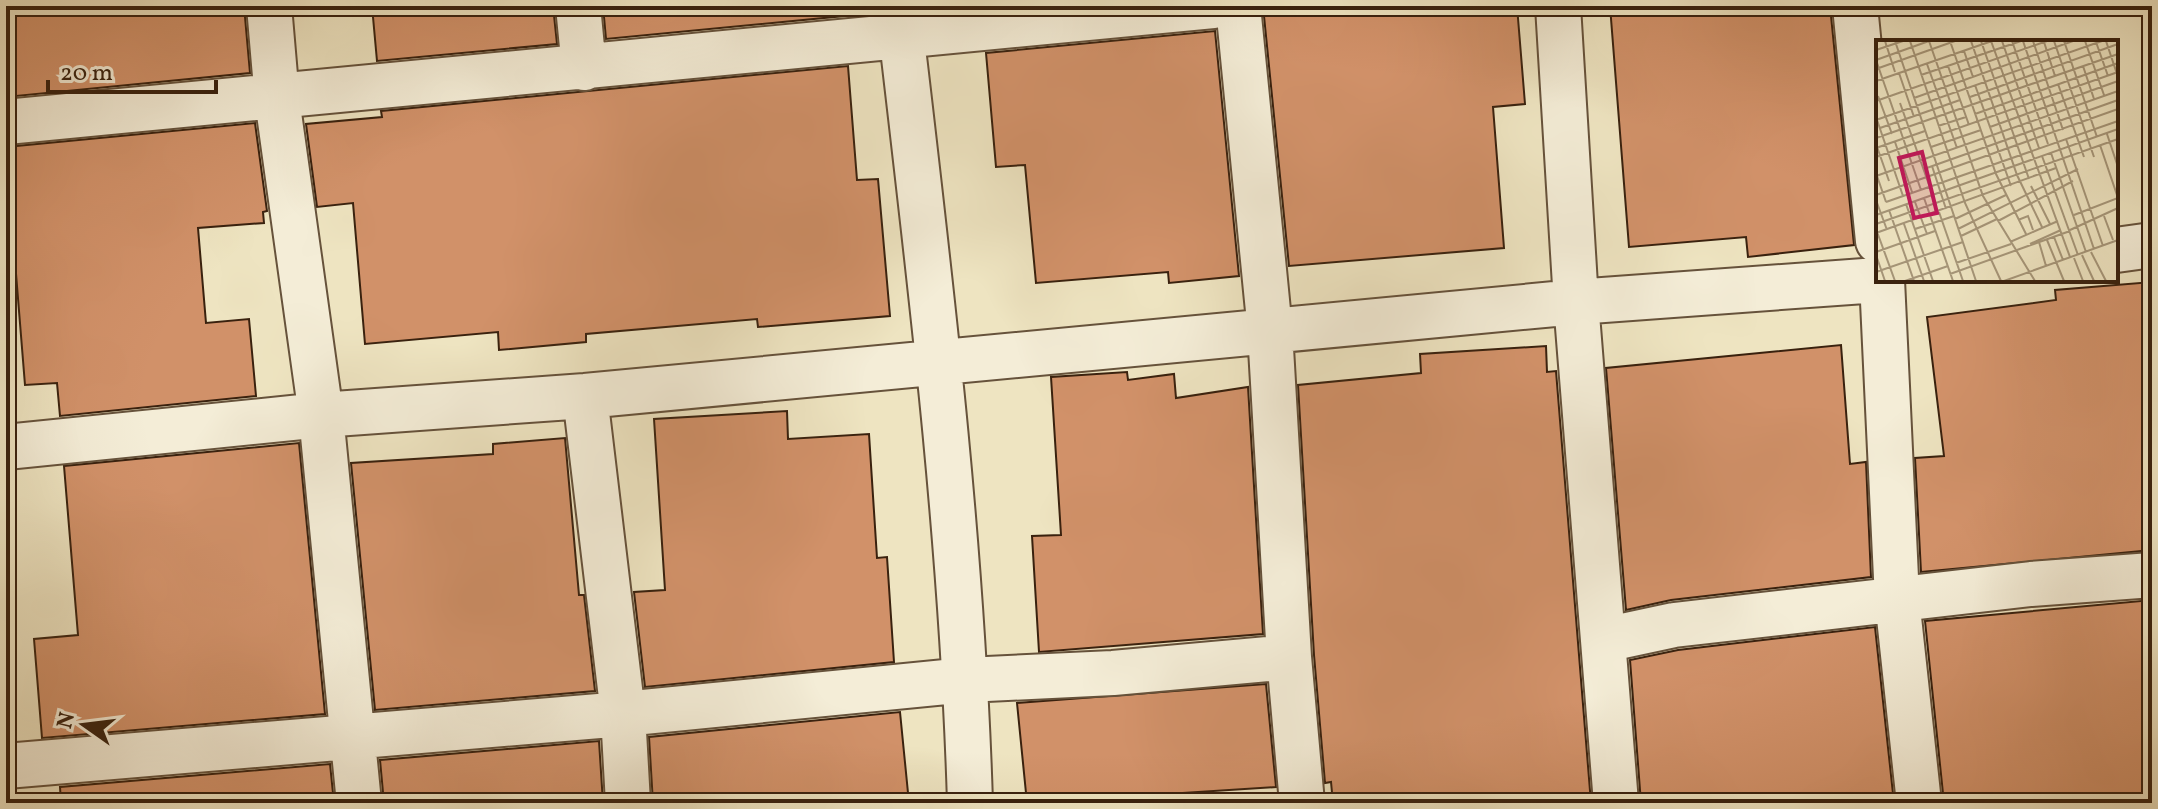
<svg xmlns="http://www.w3.org/2000/svg" width="2158" height="809" font-family="Vollkorn,serif">
	<style>
		.building { fill: #d19169; stroke: #39210e; stroke-width: 2 }
		.lines { fill: none; stroke-linecap: round; stroke-linejoin: round }
		.minor-casing { stroke: #66523b; stroke-width: 48 }
		.minor { stroke: #f4edd7; stroke-width: 44 }
		.inset-road { fill: none; stroke: #a69679; stroke-width: 2 }
		.view { fill: #c2185b; fill-opacity: 0.15; stroke: #c2185b; stroke-width: 4 }
		.inset-edge { fill: none; stroke: #39210e; stroke-width: 4 }
	</style>
	<rect width="100%" height="100%" fill="#eee4c1"/>
	<filter id="stains"><feTurbulence type="fractalNoise" baseFrequency=".0025" numOctaves="4"/><feColorMatrix values="0 0 0 0 .2 0 0 0 0 .09 0 0 0 0 .02 0 0 0 .5 -.17"/></filter>
	<radialGradient id="worn" r=".72"><stop offset=".6" stop-color="#630" stop-opacity="0"/><stop offset="1" stop-color="#630" stop-opacity=".3"/></radialGradient>
	<!-- building -->
	<path class="building" d="M 88,6 L 244,6 L 250,73 L 6,97 L 6,13 Z
		M 372,6 L 553,6 L 557,44 L 377,61 Z
		M 603,6 L 843,6 L 844,16 L 606,39 Z
		M 1263,6 L 1517,6 L 1525,104 L 1493,107 L 1504,248 L 1289,266 Z
		M 1610,6 L 1830,6 L 1854,245 L 1748,257 L 1746,237 L 1629,247 Z
		M 1215,31 L 1239,276 L 1169,283 L 1168,272 L 1036,283 L 1025,165 L 996,167 L 986,53 Z
		M 848,66 L 857,180 L 878,179 L 890,316 L 758,327 L 757,319 L 586,334 L 586,342 L 499,350 L 498,332 L 365,344 L 353,203 L 317,207 L 306,124 L 382,117 L 381,111 Z
		M 255,123 L 267,211 L 263,212 L 264,223 L 198,228 L 206,323 L 249,319 L 256,396 L 60,416 L 57,383 L 25,385 L 14,249 L 6,250 L 6,147 Z
		M 2152,282 L 2152,550 L 1921,572 L 1915,458 L 1944,456 L 1927,317 L 2056,300 L 2055,290 Z
		M 1841,345 L 1850,464 L 1866,462 L 1871,577 L 1671,600 L 1626,610 L 1606,368 Z
		M 1546,346 L 1547,372 L 1556,371 L 1591,803 L 1333,803 L 1331,782 L 1325,783 L 1314,655 L 1298,385 L 1421,373 L 1420,354 Z
		M 1127,372 L 1128,380 L 1174,374 L 1176,398 L 1248,387 L 1263,634 L 1039,652 L 1032,536 L 1061,535 L 1051,377 Z
		M 787,411 L 788,439 L 869,434 L 877,558 L 887,557 L 894,662 L 645,687 L 634,592 L 665,590 L 654,419 Z
		M 565,438 L 579,595 L 584,595 L 595,691 L 375,710 L 351,463 L 493,454 L 493,444 Z
		M 299,443 L 325,714 L 42,738 L 34,639 L 78,635 L 64,466 Z
		M 2152,600 L 2152,803 L 1944,803 L 1925,621 Z
		M 1875,627 L 1894,803 L 1641,803 L 1630,660 L 1678,650 Z
		M 1266,684 L 1276,787 L 1027,803 L 1017,703 Z
		M 900,712 L 909,803 L 653,803 L 649,737 Z
		M 599,741 L 603,803 L 384,803 L 380,760 Z
		M 330,764 L 334,803 L 61,803 L 60,787 Z"/>
	<g class="lines">
		<defs>
			<path id="minor" d="M 269,6 L 277,99 L 321,415 L 359,803
				M 578,6 L 584,68
				M 898,6 C 929,271 962,536 970,803
				M 1238,6 L 1270,331 L 1289,657 L 1302,803
				M 1558,6 L 1576,302 L 1616,803
				M 1855,6 L 1878,241
				M 6,122 L 1213,6
				M 2116,250 L 2152,245
				M 1882,280 L 1897,599 L 1919,803
				M 585,396 L 623,714 L 628,803
				M 6,447 L 321,415 L 585,396 L 1576,302 L 1878,280
				M 1604,640 L 1674,625 L 2031,584 L 2152,575
				M 6,766 L 623,714 L 966,680 L 1113,673 L 1289,657"/>
		</defs>
		<!-- minor casing -->
		<use href="#minor" class="minor-casing"/>
		<!-- minor -->
		<use href="#minor" class="minor"/>
	</g>
	<!-- overview -->
	<g transform="translate(1876 40)">
		<rect width="242" height="242" fill="#eee4c1"/>
		<path class="inset-road" d="M 9,1 L 19,32M 19,1 L 100,241M 34,1 L 89,163 L 125,241M 53,1 L 107,156 L 159,241M 74,1 L 120,134 L 150,194M 95,1 L 141,135 L 166,187M 105,1 L 153,139M 115,1 L 194,217M 126,1 L 163,108M 136,1 L 172,104M 147,1 L 218,209M 157,1 L 187,90M 178,1 L 218,117M 188,1 L 221,97M 209,1 L 228,55M 230,1 L 242,37M 168,2 L 179,36M 220,2 L 232,36M 0,10 L 27,1M 88,11 L 97,37M 0,20 L 45,150M 0,20 L 53,1M 51,24 L 81,108M 72,26 L 93,85M 207,26 L 218,59M 0,29 L 79,1M 23,33 L 38,77M 45,35 L 145,1M 0,41 L 116,1M 182,44 L 208,117M 99,45 L 135,146M 2,56 L 16,94M 94,57 L 242,4M 38,58 L 197,1M 0,61 L 171,1M 24,63 L 57,156M 99,74 L 242,23M 0,77 L 27,156M 0,80 L 226,1M 62,86 L 90,77M 114,87 L 242,41M 4,88 L 84,60M 231,94 L 242,127M 0,98 L 242,14M 190,99 L 227,206M 19,102 L 36,152M 0,104 L 13,141M 55,107 L 105,90M 0,108 L 49,91M 175,113 L 210,212M 166,116 L 202,215M 0,117 L 242,32M 56,126 L 70,169M 48,129 L 242,60M 0,136 L 242,51M 1,136 L 10,162M 155,146 L 174,184M 0,155 L 242,69M 48,158 L 77,241M 0,160 L 11,190M 10,162 L 242,81M 39,162 L 51,194M 30,164 L 57,241M 13,170 L 38,241M 63,172 L 87,241M 0,175 L 242,89M 198,175 L 242,158 L 224,105M 228,176 L 237,200M 79,179 L 130,155M 142,180 L 152,176 L 157,190M 122,181 L 197,141M 0,184 L 242,99M 28,184 L 48,241M 0,189 L 19,241M 39,189 L 78,176M 82,189 L 202,129M 194,190 L 242,168M 0,193 L 180,128M 85,196 L 121,179M 178,197 L 187,220M 171,200 L 188,241M 134,202 L 182,181M 163,202 L 170,226M 154,204 L 185,190M 0,212 L 59,191M 215,212 L 230,241M 0,215 L 9,241M 206,215 L 218,241M 198,218 L 207,241M 80,223 L 135,204M 0,232 L 87,202M 74,234 L 194,191M 29,241 L 72,226M 128,241 L 242,200"/>
		<path class="view" d="M 46,112 L 61,173 L 38,178 L 23,118 Z"/>
		<rect width="242" height="242" class="inset-edge"/>
	</g>
	<!-- margin -->
	<rect width="2158" height="809" fill="none" stroke="#eee4c1" stroke-width="32"/>
	<rect x="8" y="8" width="2142" height="793" fill="none" stroke="#39210e" stroke-width="4"/>
	<rect x="16" y="16" width="2126" height="777" fill="none" stroke="#39210e" stroke-width="2"/>
	<!-- north arrow -->
	<g transform="translate(84 725) rotate(284)" stroke="#f4edd7" stroke-width="6" paint-order="stroke">
	<path d="M0-6L14 30L0 20L-14 30Z" fill="#39210e"/>
	<text y="-12" font-size="22" font-weight="bold" text-anchor="middle" fill="#39210e">N</text>
	</g>
	<!-- scale -->
	<path d="M48 80v12h168v-12" fill="none" stroke="#39210e" stroke-width="4"/>
	<text x="60" y="80" font-size="24" fill="#39210e" stroke="#f4edd7" stroke-width="6" paint-order="stroke">20 m</text>
	<rect width="100%" height="100%" filter="url(#stains)"/>
	<rect width="100%" height="100%" fill="url(#worn)"/>
</svg>
